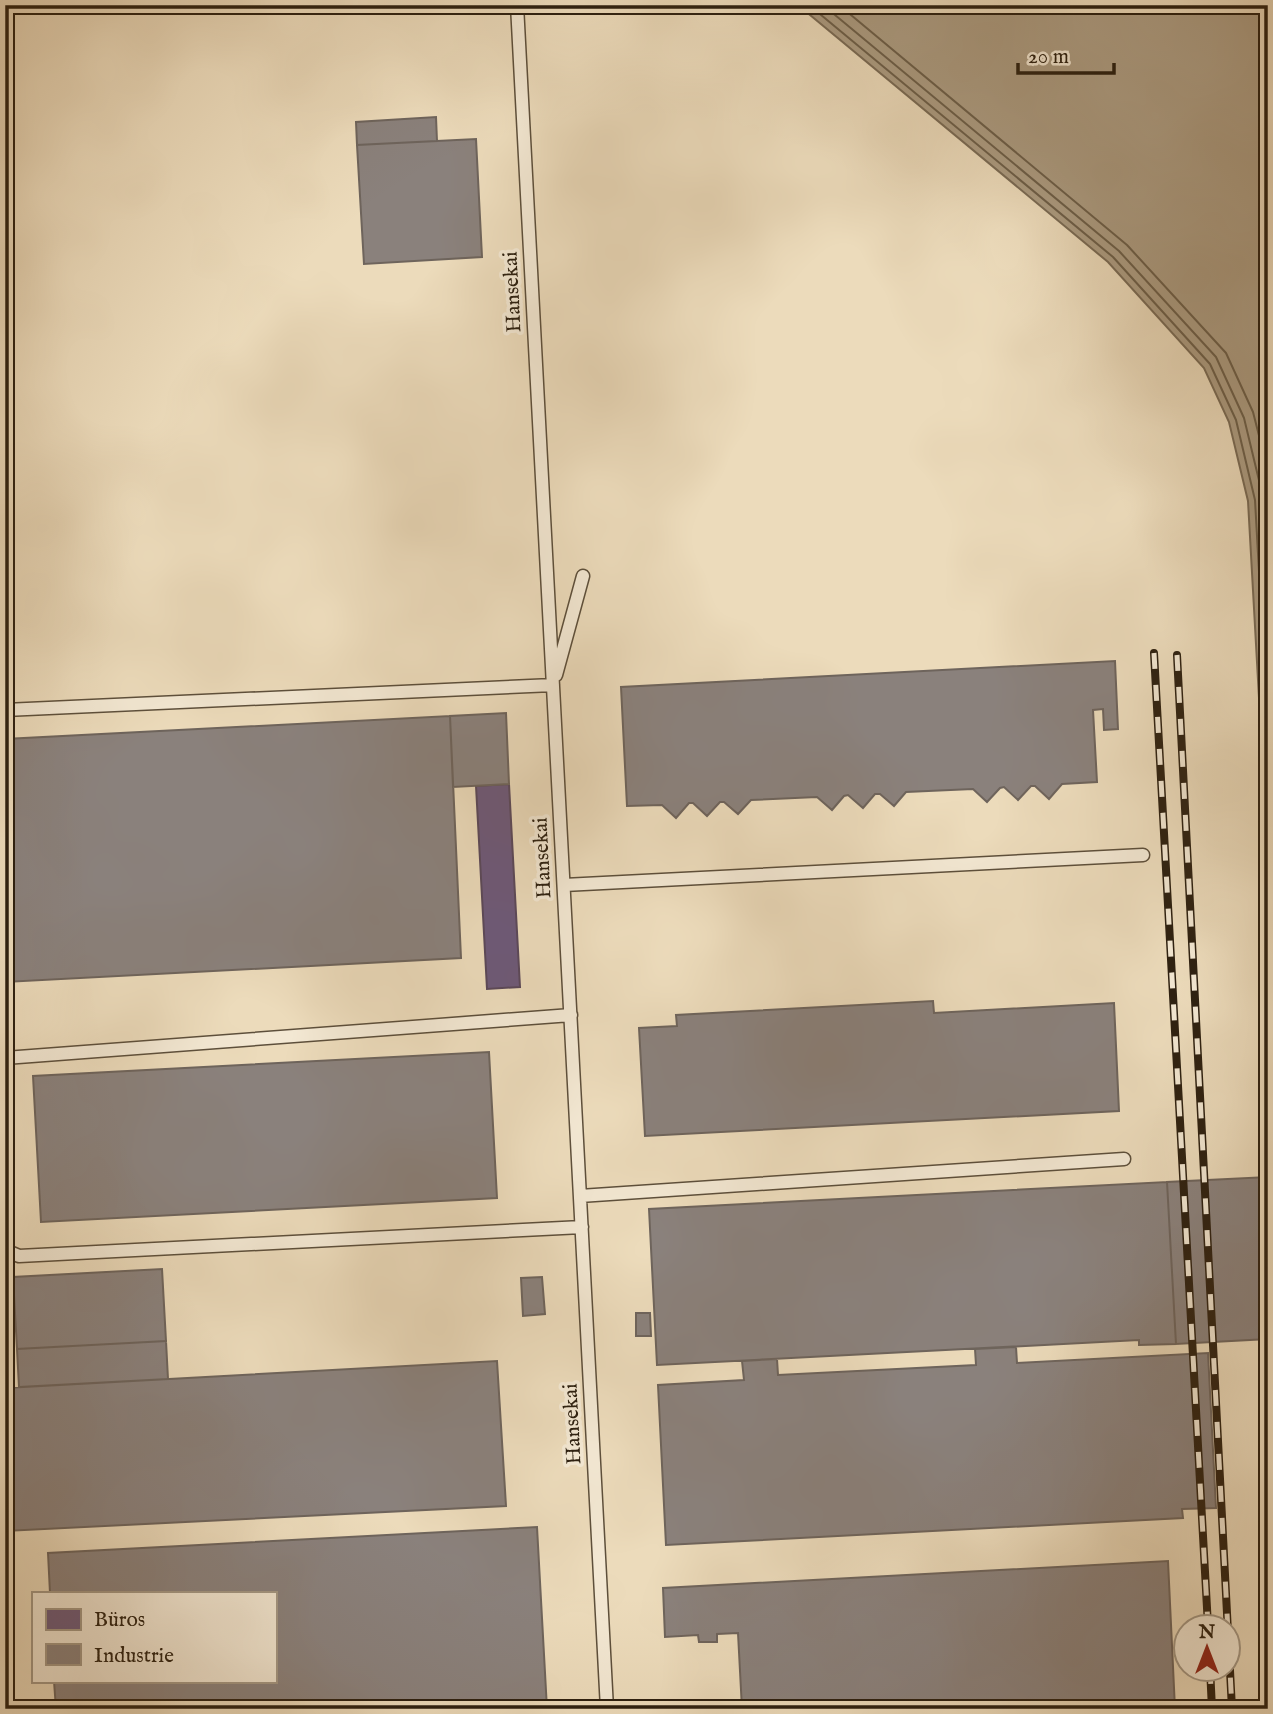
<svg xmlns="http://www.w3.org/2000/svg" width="1273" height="1714" font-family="'IM FELL English',serif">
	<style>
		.water { fill: #ab9b81; stroke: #796a54; stroke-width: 2 }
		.offices { fill: #6d597a; stroke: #5a485a; stroke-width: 2 }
		.industry { fill: #8a817c; stroke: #6e645c; stroke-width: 2 }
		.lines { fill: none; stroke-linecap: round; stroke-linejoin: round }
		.shore { stroke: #6c5e48; stroke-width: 2 }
		.service-casing { stroke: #5d4f3b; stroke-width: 15 }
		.service { stroke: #f3e8d3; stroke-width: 12 }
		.rail-casing { stroke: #2d2010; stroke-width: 8 }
		.rail { stroke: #f3e8d3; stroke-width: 5; stroke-dasharray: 16; stroke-linecap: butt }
		.labels { text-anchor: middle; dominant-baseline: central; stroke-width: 7; stroke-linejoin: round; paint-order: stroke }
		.street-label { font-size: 21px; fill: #2d2010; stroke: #f3e8d3 }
	</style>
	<rect width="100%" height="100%" fill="#ecdbbb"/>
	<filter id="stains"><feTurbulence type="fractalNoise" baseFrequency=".00286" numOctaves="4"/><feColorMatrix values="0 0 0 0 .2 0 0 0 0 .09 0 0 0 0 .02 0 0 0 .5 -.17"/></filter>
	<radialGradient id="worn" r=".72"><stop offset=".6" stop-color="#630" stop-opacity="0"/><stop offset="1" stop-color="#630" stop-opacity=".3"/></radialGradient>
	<!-- water -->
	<path class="water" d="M 798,5 L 1268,5 L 1268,859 L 1248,501 L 1229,422 L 1204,368 L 1108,262 Z"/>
	<!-- offices -->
	<path class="offices" d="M 509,784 L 520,987 L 487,989 L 476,786 Z"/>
	<!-- industry -->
	<path class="industry" d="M 436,117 L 437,141 L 357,145 L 356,122 Z
		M 476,139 L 482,257 L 364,264 L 357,145 Z
		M 1115,661 L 1118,729 L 1104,730 L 1103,709 L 1093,710 L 1097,782 L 1062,784 L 1049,799 L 1035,786 L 1031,786 L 1018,800 L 1004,787 L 1000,788 L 987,802 L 973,789 L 906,792 L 894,806 L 880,794 L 875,794 L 863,808 L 848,795 L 844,796 L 832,810 L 817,797 L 751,800 L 738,814 L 724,802 L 720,802 L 707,816 L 693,803 L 689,803 L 676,818 L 662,805 L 627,806 L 621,687 Z
		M 506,713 L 509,784 L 453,787 L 450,716 Z
		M 450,716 L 461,958 L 5,982 L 5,739 Z
		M 933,1001 L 934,1013 L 1114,1003 L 1119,1111 L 645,1136 L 639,1028 L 677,1026 L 676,1015 Z
		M 489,1052 L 497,1198 L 41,1222 L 33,1076 Z
		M 1268,1177 L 1268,1339 L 1176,1344 L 1167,1182 Z
		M 1167,1182 L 1176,1344 L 1139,1345 L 1139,1340 L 657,1365 L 649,1209 Z
		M 162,1269 L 166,1341 L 17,1349 L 13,1277 Z
		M 542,1277 L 545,1314 L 523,1316 L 521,1278 Z
		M 636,1313 L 650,1313 L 651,1336 L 636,1336 Z
		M 166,1341 L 168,1379 L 19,1387 L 17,1349 Z
		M 1016,1347 L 1017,1363 L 1208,1353 L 1216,1508 L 1182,1509 L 1183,1518 L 666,1545 L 658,1385 L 744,1380 L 742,1361 L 777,1359 L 778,1375 L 976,1365 L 975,1349 Z
		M 497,1361 L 506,1506 L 5,1531 L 5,1388 Z
		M 537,1527 L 547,1709 L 56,1709 L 54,1681 L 275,1681 L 275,1593 L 50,1593 L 48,1553 Z
		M 1168,1561 L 1175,1709 L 742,1709 L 738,1633 L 717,1634 L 717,1642 L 699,1642 L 698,1635 L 665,1637 L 663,1588 Z"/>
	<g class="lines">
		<!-- shore -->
		<path class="shore" d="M 809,5 L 1113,257 L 1210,364 L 1236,420 L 1255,500 L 1268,733
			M 823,5 L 1119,251 L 1216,357 L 1244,418 L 1263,497 L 1268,575
			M 839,5 L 1127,245 L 1226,353 L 1253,412 L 1268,471"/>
		<defs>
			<path id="service" d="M 517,5 L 607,1709
				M 556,675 L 583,576
				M 5,710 L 553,685
				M 564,885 L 1143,855
				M 5,1058 L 571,1015
				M 580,1196 L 1124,1159
				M 5,1250 L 19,1256 L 582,1227"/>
		</defs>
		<!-- service casing -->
		<use href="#service" class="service-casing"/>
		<!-- service -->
		<use href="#service" class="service"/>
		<defs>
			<path id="rail" d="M 1154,653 L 1208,1626
				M 1177,655 L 1232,1709
				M 1210,1668 L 1212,1709"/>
		</defs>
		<!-- rail casing -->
		<use href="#rail" class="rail-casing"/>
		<!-- rail -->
		<use href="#rail" class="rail"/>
	</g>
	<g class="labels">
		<!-- street labels -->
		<g class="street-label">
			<text transform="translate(513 292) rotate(-93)">Hansekai</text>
			<text transform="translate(543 858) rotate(-93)">Hansekai</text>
			<text transform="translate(573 1424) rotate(-93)">Hansekai</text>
		</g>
	</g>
	<!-- margin -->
	<rect width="1273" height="1714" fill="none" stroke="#ecdbbb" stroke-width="28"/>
	<rect x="7" y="7" width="1259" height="1700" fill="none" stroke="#2d2010" stroke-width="3.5"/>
	<rect x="14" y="14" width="1245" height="1686" fill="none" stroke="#2d2010" stroke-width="2"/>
	<!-- legend -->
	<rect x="32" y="1592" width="245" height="91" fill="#f3e8d3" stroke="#a49885" stroke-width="2"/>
	<rect x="46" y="1609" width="35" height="21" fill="#6d597a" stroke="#a49885" stroke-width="2"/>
	<text x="94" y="1626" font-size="21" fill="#2d2010">Büros</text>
	<rect x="46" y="1644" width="35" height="21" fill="#8a817c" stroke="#a49885" stroke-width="2"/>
	<text x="94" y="1662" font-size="21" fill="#2d2010">Industrie</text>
	<!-- north arrow -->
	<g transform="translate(1207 1648)"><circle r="33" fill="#f3e8d3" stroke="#a49885" stroke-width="2"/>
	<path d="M0-5L12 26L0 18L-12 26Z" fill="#8f2418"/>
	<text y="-10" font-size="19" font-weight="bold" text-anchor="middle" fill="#2d2010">N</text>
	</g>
	<!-- scale -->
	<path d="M1018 63v10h96v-10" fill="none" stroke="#2d2010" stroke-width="3.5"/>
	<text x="1028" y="63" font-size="21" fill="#2d2010" stroke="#f3e8d3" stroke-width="5" paint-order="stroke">20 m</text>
	<rect width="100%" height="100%" filter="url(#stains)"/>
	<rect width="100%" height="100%" fill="url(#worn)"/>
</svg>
